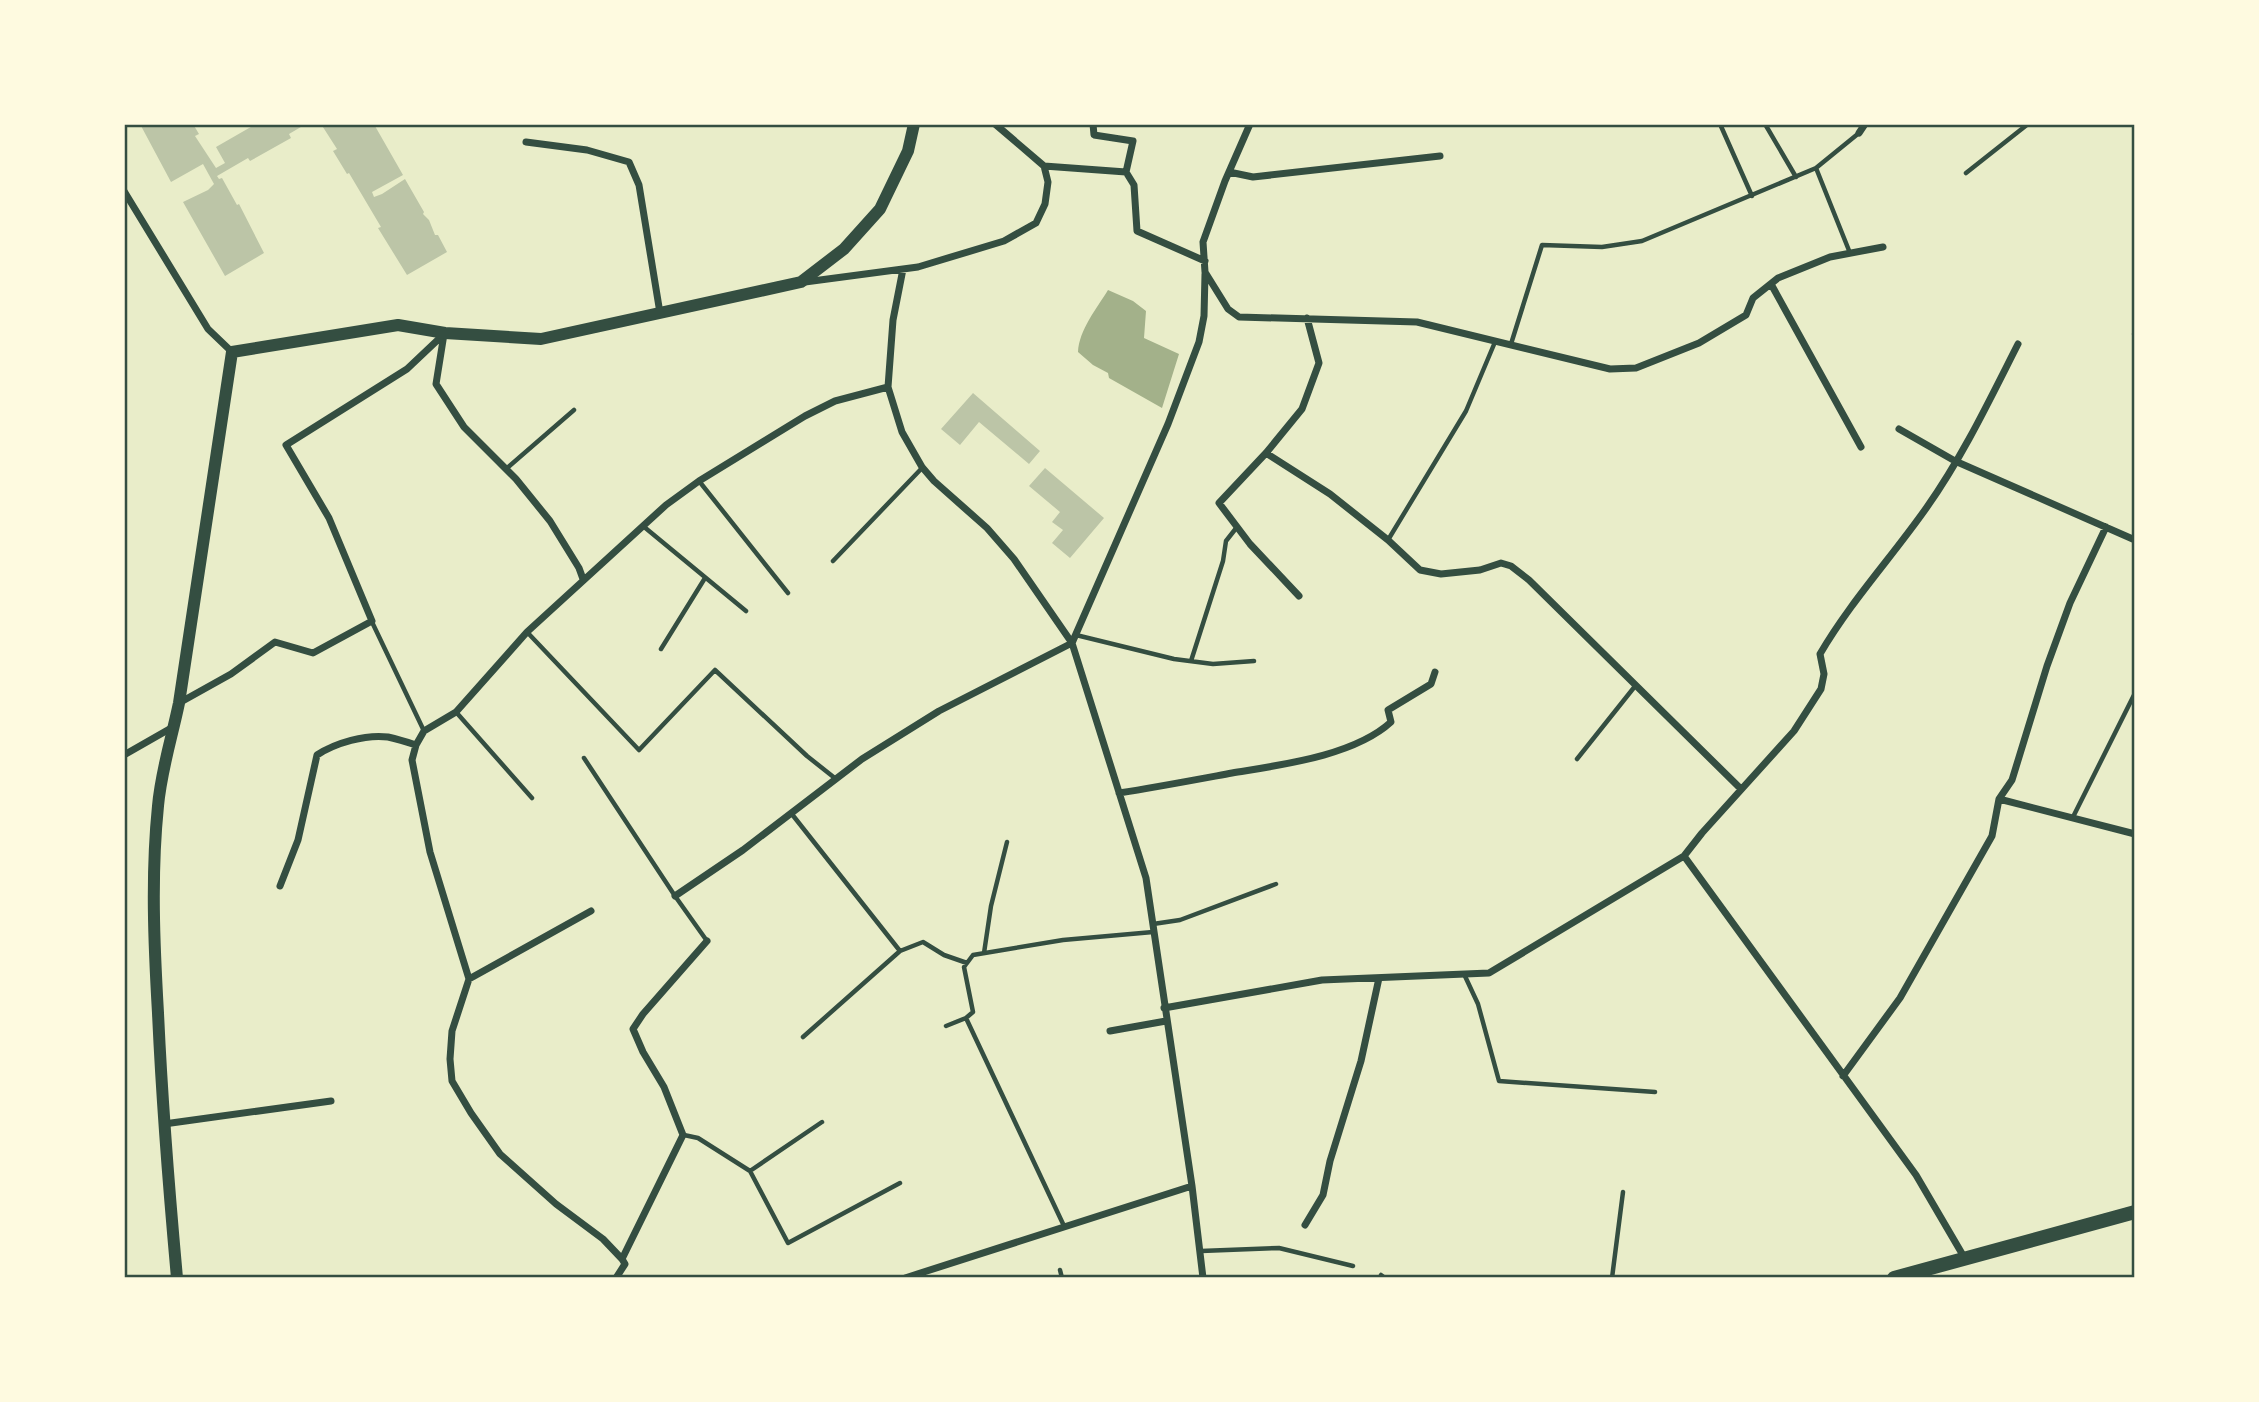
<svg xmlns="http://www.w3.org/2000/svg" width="2259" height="1402" font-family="'DejaVu Sans',sans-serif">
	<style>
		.water { fill: #a3b18a }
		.building { fill: #bcc5a7 }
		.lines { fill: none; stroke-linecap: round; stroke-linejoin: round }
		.service { stroke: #344e41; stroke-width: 4.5 }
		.minor { stroke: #344e41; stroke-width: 7 }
		.tertiary { stroke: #344e41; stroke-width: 12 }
		.secondary { stroke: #344e41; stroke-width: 14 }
		.neatline { fill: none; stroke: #344e41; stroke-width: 2.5 }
	</style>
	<rect width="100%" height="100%" fill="#e9edc9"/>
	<!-- water -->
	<path class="water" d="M 1108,290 L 1133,301 L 1146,311 L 1144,338 L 1179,354 L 1162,408 L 1109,378 L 1108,373 L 1093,365 L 1078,352 C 1079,330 1097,308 1108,290 Z"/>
	<!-- building -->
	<path class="building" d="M 140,124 L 193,124 L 199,134 L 195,136 L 216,168 L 225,163 L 216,147 L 256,124 L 306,124 L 289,134 L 291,138 L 250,161 L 248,158 L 217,176 L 219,179 L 222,178 L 237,205 L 239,204 L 264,253 L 225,276 L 183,202 L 208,190 L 214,184 L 203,164 L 171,182 Z
		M 321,124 L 375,126 L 403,175 L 372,192 L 374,197 L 382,194 L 405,179 L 424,212 L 423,214 L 429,220 L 435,235 L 438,235 L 447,252 L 407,275 L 378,228 L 381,227 L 349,173 L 347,174 L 333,151 L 337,149 Z
		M 973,393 L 1040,451 L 1029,464 L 979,422 L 960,445 L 941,429 Z
		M 1045,468 L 1104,518 L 1070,558 L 1052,543 L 1063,530 L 1052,522 L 1060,512 L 1029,486 Z"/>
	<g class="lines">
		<!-- service -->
		<path class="service" d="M 1720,124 L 1752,196
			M 1765,124 L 1796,177
			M 1816,168 L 1850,253
			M 1966,173 L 2028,124
			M 2134,334 L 2135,334
			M 1511,344 L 1542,245 L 1602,247 L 1642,241 L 1816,168 L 1859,133
			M 506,469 L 574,410
			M 699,481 L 788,593
			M 643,526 L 746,611
			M 1388,540 L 1466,411 L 1495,342
			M 833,561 L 922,468
			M 372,622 L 424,731
			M 527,632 L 639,750 L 715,670 L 807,756 L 836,779
			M 1076,635 L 1174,659 L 1213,664 L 1254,661
			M 661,649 L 705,578
			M 1191,661 L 1223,561 L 1226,541 L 1237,527
			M 456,712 L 532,798
			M 584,758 L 675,896 L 707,941
			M 1577,759 L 1636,685
			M 791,813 L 900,951
			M 2073,817 L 2135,693
			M 1153,924 L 1180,920 L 1276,884
			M 984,953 L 991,906 L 1007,842
			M 1464,974 L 1478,1004 L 1499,1081 L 1655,1092
			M 966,1018 L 1064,1226
			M 946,1026 L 966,1018 L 973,1012 L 964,967 L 973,955 L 1063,940 L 1153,932
			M 803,1037 L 900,951 L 923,942 L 944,955 L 967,963
			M 684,1135 L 698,1138 L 750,1171 L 788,1243 L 900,1183
			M 750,1171 L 822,1122
			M 1201,1251 L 1279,1248 L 1353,1266
			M 1060,1270 L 1062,1278
			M 1381,1275 L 1385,1278
			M 1612,1278 L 1623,1192"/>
		<!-- minor -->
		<path class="minor" d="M 1093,124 L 1094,135 L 1133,141 L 1126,172
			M 1250,124 L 1225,181 L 1203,242 L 1205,272 L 1228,309 L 1239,317 L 1417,322 L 1610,369 L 1636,368 L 1699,343 L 1746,315 L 1753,298 L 1778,278 L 1830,257 L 1883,247
			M 1859,133 L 1865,124
			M 526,142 L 587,150 L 629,162 L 639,185 L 660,313
			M 1044,166 L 1126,172 L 1134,185 L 1137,231 L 1205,261
			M 1229,172 L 1253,177 L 1440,156
			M 124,191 L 208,329 L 232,352
			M 903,269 L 893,320 L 888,387 L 902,432 L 922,467 L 934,481 L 987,528 L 1014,559 L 1072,643 L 1146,878 L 1192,1186 L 1203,1278
			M 805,282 L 918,267 L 1004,241 L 1036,223 L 1045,204 L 1048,182 L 1044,166 L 995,124
			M 1771,284 L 1861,447
			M 444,334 L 436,384 L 464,427 L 516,479 L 550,521 L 579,568 L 583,579
			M 1899,429 L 1955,461 L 2135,540
			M 1266,453 L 1330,494 L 1388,540 L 1420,570 L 1441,574 L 1480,570 L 1501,563 L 1511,566 L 1529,580 L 1741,789
			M 1299,596 L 1250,544 L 1219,503 L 1266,453 L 1302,409 L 1319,363 L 1307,318
			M 1072,643 L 1168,424 L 1199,342 L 1204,316 L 1205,274
			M 179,703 L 231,674 L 275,642 L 313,653 L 372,621 L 329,518 L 286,445 L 407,369 L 444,334
			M 124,755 L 173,727
			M 1119,793 C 1157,787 1194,780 1232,773 C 1280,765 1354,756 1391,722 L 1388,710 L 1431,684 L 1435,672
			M 1999,799 L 2135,834
			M 1684,856 L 1916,1175 L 1964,1257
			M 280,886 L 298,840 L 317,755 C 335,743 366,734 388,737 C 397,739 407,742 416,745
			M 675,896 L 743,850 L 862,759 L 939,711 L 1072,643
			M 469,979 L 591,911
			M 1164,1008 L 1322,980 L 1489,973 L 1684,856 L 1702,833 L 1794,731 L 1821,689 L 1824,674 L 1820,654 C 1851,601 1892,557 1927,507 C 1963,456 1990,399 2018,344
			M 1110,1031 L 1166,1021
			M 1843,1076 L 1900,998 L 1992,836 L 1999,799 L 2012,780 L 2047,666 L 2070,603 L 2106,527
			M 164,1124 L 331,1101
			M 1305,1225 L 1323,1195 L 1330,1161 L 1361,1061 L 1379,978
			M 622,1259 L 603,1239 L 556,1204 L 500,1154 L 471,1113 L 452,1081 L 450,1059 L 452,1031 L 469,979 L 430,852 L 412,760 L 416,745 L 424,731 L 456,712 L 527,632 L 666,505 L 699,481 L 805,416 L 835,401 L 888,387
			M 616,1278 L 625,1264 L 622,1259 L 683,1135 L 664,1087 L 643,1052 L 633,1029 L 643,1014 L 707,941
			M 905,1278 L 1192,1186"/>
		<!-- tertiary -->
		<path class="tertiary" d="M 177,1278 C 169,1190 162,1102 158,1013 C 154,944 151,875 158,806 C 161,771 172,737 179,703 L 232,352 L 398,325 L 445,333 L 541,339 L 801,282 L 844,249 L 880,209 L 908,151 L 914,124"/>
		<!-- secondary -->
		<path class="secondary" d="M 1894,1278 L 2135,1212"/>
	</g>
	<!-- border -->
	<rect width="2259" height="1402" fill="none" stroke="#fefae0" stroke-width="252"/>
	<rect x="126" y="126" width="2007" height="1150" class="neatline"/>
</svg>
